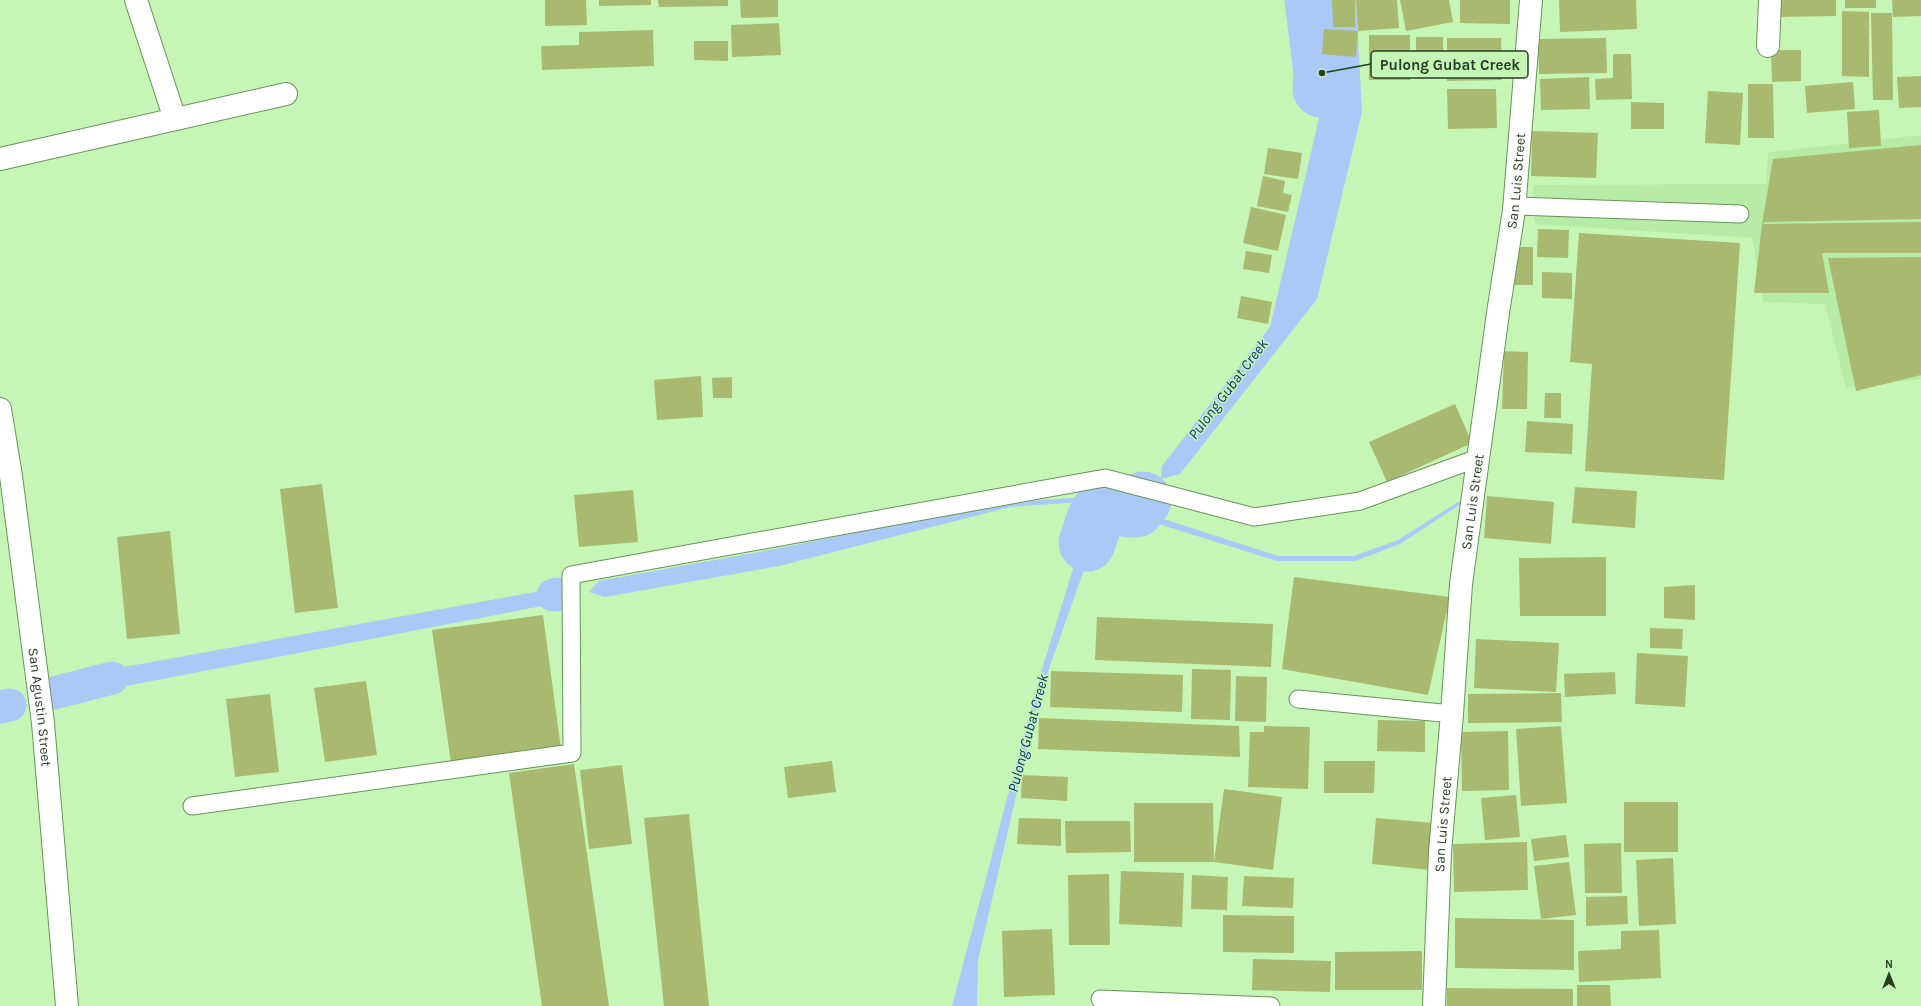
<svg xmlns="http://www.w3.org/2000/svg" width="1921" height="1006" font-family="Karla,sans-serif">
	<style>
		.built { fill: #b7eca7 }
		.water { fill: #aac9f7 }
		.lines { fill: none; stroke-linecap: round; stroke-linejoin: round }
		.canal { stroke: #aac9f7; stroke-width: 33 }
		.river { stroke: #aac9f7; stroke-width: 57 }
		.building { fill: #a9b970 }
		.service-casing { stroke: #679459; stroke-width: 19 }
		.minor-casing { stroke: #679459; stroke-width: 24 }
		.tertiary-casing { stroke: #679459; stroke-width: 24 }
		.service { stroke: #fff; stroke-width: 17 }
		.minor { stroke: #fff; stroke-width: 22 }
		.tertiary { stroke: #fff; stroke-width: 22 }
		.labels { text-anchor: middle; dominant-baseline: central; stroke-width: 3; stroke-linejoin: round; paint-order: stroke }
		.street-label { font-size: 14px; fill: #293c23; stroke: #c5f6b6 }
		.water-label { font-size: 15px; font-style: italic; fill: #033273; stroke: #c5f6b6 }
		.leader { fill: none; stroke: #293c23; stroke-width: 1.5 }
		.callout-dot { fill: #293c23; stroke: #c5f6b6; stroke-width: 1.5 }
		.callout { fill: #c5f6b6; stroke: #293c23; stroke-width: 1.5 }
		.callout-label { font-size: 15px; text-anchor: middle; font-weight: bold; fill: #293c23 }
	</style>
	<rect width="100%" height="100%" fill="#c5f6b6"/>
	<!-- built -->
	<path class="built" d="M 1921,135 L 1921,379 L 1846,388 L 1825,304 L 1763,302 L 1752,238 L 1535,224 L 1533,185 L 1766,184 L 1768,152 Z"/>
	<!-- water -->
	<path class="water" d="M 1314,0 L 1356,0 L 1362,112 L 1317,299 L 1180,474 L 1161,479 L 1162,466 L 1270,327 L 1320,114 Z
		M 1103,496 L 1128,505 L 1140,504 L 1145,513 L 1278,556 L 1354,556 L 1398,540 L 1458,502 L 1470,498 L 1400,544 L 1355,561 L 1277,561 L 1114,510 L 1085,567 L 1039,697 L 978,960 L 977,1006 L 952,1006 L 1038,682 L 1094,501 L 1010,507 L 779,566 L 605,597 L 589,592 L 599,581 L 780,548 L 999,503 Z
		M 535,592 L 553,595 L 542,606 L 126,686 L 112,678 L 124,667 Z"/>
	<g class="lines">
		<!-- canal -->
		<path class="canal" d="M 553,595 L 564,594
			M 50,694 L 112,678
			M 0,707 L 10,705"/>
		<!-- river -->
		<path class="river" d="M 1313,0 L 1322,73 L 1321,89
			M 1087,543 C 1091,533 1095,508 1108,506 C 1117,505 1127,510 1136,509 L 1143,500"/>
	</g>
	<!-- building -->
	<path class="building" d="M 545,0 L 586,0 L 587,25 L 545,26 Z
		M 599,0 L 651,0 L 651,5 L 599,6 Z
		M 658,0 L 728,0 L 728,6 L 659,7 Z
		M 740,0 L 778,0 L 778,17 L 741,18 Z
		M 1332,0 L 1355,0 L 1355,27 L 1333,27 Z
		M 1356,0 L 1397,0 L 1399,28 L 1358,31 Z
		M 1400,0 L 1449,0 L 1453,22 L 1406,31 Z
		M 1460,0 L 1510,0 L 1510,24 L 1460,23 Z
		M 1559,0 L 1636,0 L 1637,29 L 1560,32 Z
		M 1774,0 L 1836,0 L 1836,16 L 1774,17 Z
		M 1845,0 L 1876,0 L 1876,8 L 1845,8 Z
		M 1892,0 L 1921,0 L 1921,16 L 1893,17 Z
		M 1842,11 L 1869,12 L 1869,77 L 1842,76 Z
		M 1871,13 L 1892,13 L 1893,100 L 1873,100 Z
		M 779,23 L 781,55 L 732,57 L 731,25 Z
		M 1324,29 L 1358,31 L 1356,57 L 1322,54 Z
		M 653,30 L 654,66 L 542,70 L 541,46 L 579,45 L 579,32 Z
		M 1369,35 L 1410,35 L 1410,80 L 1369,80 Z
		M 1416,37 L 1443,37 L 1443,77 L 1416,77 Z
		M 1447,38 L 1501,38 L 1502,80 L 1447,81 Z
		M 1606,38 L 1607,73 L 1539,74 L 1538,39 Z
		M 694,41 L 728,41 L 728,61 L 694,60 Z
		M 1771,50 L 1801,50 L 1801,81 L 1772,82 Z
		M 1613,54 L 1631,54 L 1632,99 L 1596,100 L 1595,79 L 1613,78 Z
		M 1921,76 L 1921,107 L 1899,108 L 1897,77 Z
		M 1589,77 L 1590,109 L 1541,110 L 1540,79 Z
		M 1853,82 L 1855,109 L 1807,113 L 1805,86 Z
		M 1748,84 L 1773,84 L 1774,138 L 1748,138 Z
		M 1447,89 L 1496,89 L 1497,128 L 1448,129 Z
		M 1708,91 L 1743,93 L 1740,145 L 1705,143 Z
		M 1631,102 L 1664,103 L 1664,129 L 1631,129 Z
		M 1879,110 L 1881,146 L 1849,148 L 1847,112 Z
		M 1532,131 L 1598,133 L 1596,178 L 1531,176 Z
		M 1921,145 L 1921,219 L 1765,222 L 1762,224 L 1921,222 L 1921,253 L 1822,253 L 1829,293 L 1754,293 L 1762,224 L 1773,159 Z
		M 1268,148 L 1302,153 L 1298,179 L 1264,174 Z
		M 1263,176 L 1285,181 L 1283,193 L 1292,195 L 1288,212 L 1257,206 Z
		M 1251,207 L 1286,215 L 1278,251 L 1243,243 Z
		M 1538,229 L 1569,230 L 1568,258 L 1537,257 Z
		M 1579,233 L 1740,243 L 1724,480 L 1585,471 L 1592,364 L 1570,362 Z
		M 1513,247 L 1533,247 L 1533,285 L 1513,285 Z
		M 1246,251 L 1272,255 L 1269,273 L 1243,269 Z
		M 1921,257 L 1921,375 L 1856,391 L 1828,258 Z
		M 1542,272 L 1572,273 L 1572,299 L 1542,298 Z
		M 1241,296 L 1272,302 L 1268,324 L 1237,318 Z
		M 1504,351 L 1528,352 L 1527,409 L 1502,409 Z
		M 701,376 L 703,417 L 657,420 L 654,380 Z
		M 732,377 L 732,398 L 713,398 L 712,378 Z
		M 1545,393 L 1561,393 L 1561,418 L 1544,418 Z
		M 1455,404 L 1472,443 L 1387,482 L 1369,442 Z
		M 1527,421 L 1573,424 L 1572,454 L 1525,452 Z
		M 322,484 L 338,608 L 295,613 L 280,489 Z
		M 1575,487 L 1637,491 L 1635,528 L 1572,523 Z
		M 633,490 L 638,542 L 579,547 L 574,495 Z
		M 1487,496 L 1554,502 L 1551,544 L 1484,538 Z
		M 170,531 L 180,634 L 127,639 L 117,537 Z
		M 1606,557 L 1606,616 L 1520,616 L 1519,558 Z
		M 1294,577 L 1450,597 L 1428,695 L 1282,669 Z
		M 1695,585 L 1695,620 L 1664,618 L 1664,587 Z
		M 543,615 L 561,749 L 451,763 L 432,630 Z
		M 1097,617 L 1273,624 L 1271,667 L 1095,660 Z
		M 1650,628 L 1683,629 L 1682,649 L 1650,648 Z
		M 1476,639 L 1559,643 L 1556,692 L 1474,688 Z
		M 1637,653 L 1688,656 L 1685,707 L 1635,704 Z
		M 1192,669 L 1231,670 L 1230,720 L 1191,719 Z
		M 1051,671 L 1183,675 L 1182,712 L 1050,707 Z
		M 1615,672 L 1616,694 L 1565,697 L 1564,674 Z
		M 1236,676 L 1267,677 L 1266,722 L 1235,721 Z
		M 366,681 L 377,755 L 325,762 L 314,688 Z
		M 1561,693 L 1562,722 L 1468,723 L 1468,694 Z
		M 270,694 L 279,772 L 235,777 L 226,699 Z
		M 1039,718 L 1239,726 L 1240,757 L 1038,749 Z
		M 1378,720 L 1425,721 L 1425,752 L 1377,751 Z
		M 1264,726 L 1310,727 L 1308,789 L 1248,787 L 1250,732 L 1264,732 Z
		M 1561,726 L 1567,803 L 1521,806 L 1516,729 Z
		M 1508,731 L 1509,790 L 1462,791 L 1461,732 Z
		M 832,761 L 836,792 L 788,798 L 784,767 Z
		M 1324,761 L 1375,761 L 1374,793 L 1324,793 Z
		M 574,764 L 609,1006 L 542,1006 L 509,773 Z
		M 622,765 L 632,844 L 589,849 L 580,770 Z
		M 1022,775 L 1068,777 L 1067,801 L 1021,798 Z
		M 1224,789 L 1282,797 L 1273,870 L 1214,862 Z
		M 1516,795 L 1520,837 L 1485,840 L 1481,798 Z
		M 1624,802 L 1678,802 L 1678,852 L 1624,852 Z
		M 1134,803 L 1213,803 L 1214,862 L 1134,862 Z
		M 689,814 L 709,1006 L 664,1006 L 644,818 Z
		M 1019,818 L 1061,819 L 1061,846 L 1017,844 Z
		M 1376,818 L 1434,823 L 1430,870 L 1372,864 Z
		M 1065,821 L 1130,821 L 1131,852 L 1066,853 Z
		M 1566,835 L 1569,857 L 1534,861 L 1531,839 Z
		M 1527,842 L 1528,890 L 1454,892 L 1453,844 Z
		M 1621,843 L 1622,893 L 1585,893 L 1584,844 Z
		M 1673,858 L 1676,924 L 1639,926 L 1636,860 Z
		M 1569,862 L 1576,915 L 1541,919 L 1534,866 Z
		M 1121,871 L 1184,873 L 1182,927 L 1119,924 Z
		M 1109,874 L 1110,945 L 1069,945 L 1068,875 Z
		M 1192,875 L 1228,877 L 1227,910 L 1191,909 Z
		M 1244,876 L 1294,878 L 1293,908 L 1242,906 Z
		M 1627,896 L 1628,924 L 1586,926 L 1586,897 Z
		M 1223,915 L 1294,916 L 1294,953 L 1223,952 Z
		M 1455,918 L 1574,920 L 1574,970 L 1455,968 Z
		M 1052,929 L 1055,995 L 1004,997 L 1002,931 Z
		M 1659,930 L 1661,978 L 1579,982 L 1578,951 L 1621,949 L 1621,931 Z
		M 1422,951 L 1422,990 L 1335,990 L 1335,952 Z
		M 1253,959 L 1331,961 L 1330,992 L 1252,990 Z
		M 1577,985 L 1610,985 L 1611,1006 L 1577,1006 Z
		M 1447,988 L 1573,989 L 1573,1006 L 1447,1006 Z"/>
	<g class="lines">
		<defs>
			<path id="service" d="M 1514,206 L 1740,214
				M 1298,699 L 1452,714
				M 192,806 L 572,753 L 571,575 L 1105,478 L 1254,517 L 1360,501 L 1478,458
				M 1100,999 L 1271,1006"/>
			<g id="minor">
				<path d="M 136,0 L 175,119"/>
				<path d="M 1768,46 L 1770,0"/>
				<path d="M 0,159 L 286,94"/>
				<path id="s1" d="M 0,409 L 11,476 L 43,723 L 67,1006"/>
			</g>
			<g id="tertiary">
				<path id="s2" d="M 1434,1006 L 1440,852 L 1452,714 L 1461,584 L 1498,313 L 1514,210 L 1531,0"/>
			</g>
		</defs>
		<!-- service casing -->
		<use href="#service" class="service-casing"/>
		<!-- minor casing -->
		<use href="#minor" class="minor-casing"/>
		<!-- tertiary casing -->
		<use href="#tertiary" class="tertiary-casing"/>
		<!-- service -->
		<use href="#service" class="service"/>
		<!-- minor -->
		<use href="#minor" class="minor"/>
		<!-- tertiary -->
		<use href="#tertiary" class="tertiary"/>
	</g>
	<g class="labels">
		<!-- street labels -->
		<g class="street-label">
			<text stroke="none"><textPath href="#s2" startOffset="830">San Luis Street</textPath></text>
			<text stroke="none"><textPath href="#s2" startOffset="506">San Luis Street</textPath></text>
			<text stroke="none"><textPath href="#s1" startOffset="301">San Agustin Street</textPath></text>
			<text stroke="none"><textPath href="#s2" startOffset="182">San Luis Street</textPath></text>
		</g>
		<!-- water labels -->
		<g class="water-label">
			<text transform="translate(1228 389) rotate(-53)">Pulong Gubat Creek</text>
			<text transform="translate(1028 733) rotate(-75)">Pulong Gubat Creek</text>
		</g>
	</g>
	<!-- callouts -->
	<path class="leader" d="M1322 73L1371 64"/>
	<circle class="callout-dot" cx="1322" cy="73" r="4"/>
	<rect class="callout" x="1371" y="51" width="157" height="27" rx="4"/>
	<g class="callout-label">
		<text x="1450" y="70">Pulong Gubat Creek</text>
	</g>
	<!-- north arrow -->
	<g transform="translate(1889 974)" stroke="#c5f6b6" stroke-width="3" paint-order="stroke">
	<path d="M0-3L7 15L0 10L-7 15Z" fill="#293c23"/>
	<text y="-6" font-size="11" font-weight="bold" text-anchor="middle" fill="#293c23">N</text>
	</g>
</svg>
